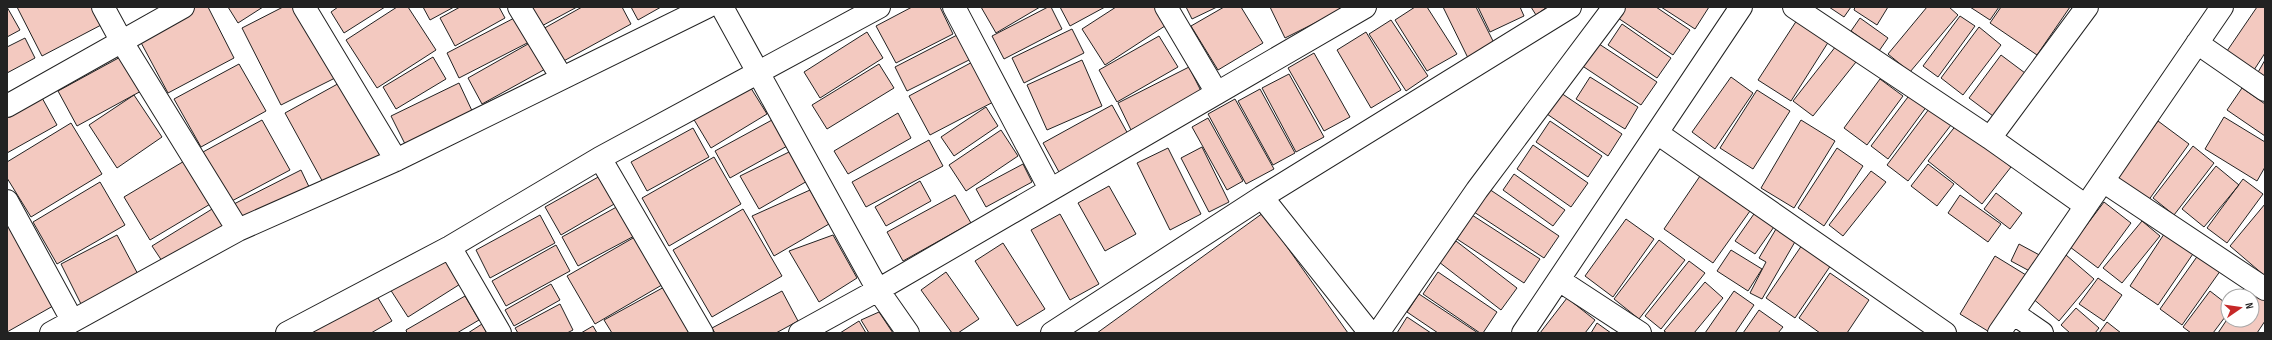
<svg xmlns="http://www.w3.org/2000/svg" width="2272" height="340" font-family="'Sofia Sans Condensed',sans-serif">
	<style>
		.building { fill: #f3c9c0; stroke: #222 }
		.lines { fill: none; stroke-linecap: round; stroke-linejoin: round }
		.minor-casing { stroke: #222; stroke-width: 24 }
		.minor { stroke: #fff; stroke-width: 22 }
	</style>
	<rect width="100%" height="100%" fill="#fff"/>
	<!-- building -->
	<path class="building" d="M 7,7 L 20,30 L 7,37 Z
		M 17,7 L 94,7 L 103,24 L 42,56 Z
		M 195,7 L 208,7 L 234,58 L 168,93 L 138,37 Z
		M 228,7 L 263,7 L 238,23 Z
		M 283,7 L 299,7 L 335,78 L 281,105 L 242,28 Z
		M 338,7 L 385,7 L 344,33 L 331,12 Z
		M 397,7 L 408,7 L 436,50 L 377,88 L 346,40 Z
		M 423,7 L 454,7 L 430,20 Z
		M 460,7 L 499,7 L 505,18 L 455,46 L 440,18 Z
		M 527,7 L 577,7 L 538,28 Z
		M 582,7 L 622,7 L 631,24 L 560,63 L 541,30 Z
		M 631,7 L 661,7 L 638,20 Z
		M 912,7 L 940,7 L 953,34 L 896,63 L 876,26 Z
		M 981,7 L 1040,7 L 996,33 Z
		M 1048,7 L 1051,7 L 1062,29 L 1004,59 L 992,36 Z
		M 1060,7 L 1105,7 L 1070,26 Z
		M 1116,7 L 1161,7 L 1171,22 L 1105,65 L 1082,29 Z
		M 1186,7 L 1217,7 L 1192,19 Z
		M 1224,7 L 1241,7 L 1263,43 L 1218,70 L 1191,26 Z
		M 1270,7 L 1347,7 L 1285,38 Z
		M 1415,7 L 1427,7 L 1457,54 L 1427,71 L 1395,20 Z
		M 1443,7 L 1476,7 L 1495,45 L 1468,58 Z
		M 1478,7 L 1520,7 L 1524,16 L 1490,32 Z
		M 1531,7 L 1547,7 L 1536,15 Z
		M 1621,7 L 1656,7 L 1690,30 L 1673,55 L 1615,16 Z
		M 1661,7 L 1709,7 L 1695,29 Z
		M 1829,7 L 1851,7 L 1844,17 Z
		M 1855,7 L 1888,7 L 1877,25 L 1854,10 Z
		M 1927,7 L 1949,7 L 1958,15 L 1910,72 L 1888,54 Z
		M 1970,7 L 1999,7 L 1990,20 Z
		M 2001,7 L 2070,7 L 2037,55 L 1990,23 Z
		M 2257,7 L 2265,7 L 2265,53 L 2254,70 L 2227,51 Z
		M 520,15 L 533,40 L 459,78 L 447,53 Z
		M 1960,16 L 1975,26 L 1938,77 L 1923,66 Z
		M 1860,18 L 1888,38 L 1879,51 L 1851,31 Z
		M 1391,20 L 1428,76 L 1406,91 L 1369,34 Z
		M 1797,20 L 1829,41 L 1791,101 L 1758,80 Z
		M 1622,24 L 1671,58 L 1657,78 L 1608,45 Z
		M 1979,27 L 2001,45 L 1963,95 L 1941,78 Z
		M 1072,29 L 1084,53 L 1024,83 L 1012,58 Z
		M 867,32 L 883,58 L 820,98 L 804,72 Z
		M 1366,32 L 1401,90 L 1371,108 L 1337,50 Z
		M 959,34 L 971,59 L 907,91 L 895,67 Z
		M 1159,36 L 1178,67 L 1117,102 L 1099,70 Z
		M 25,38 L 35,58 L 7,73 L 7,47 Z
		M 535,40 L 549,67 L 482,104 L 468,78 Z
		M 1596,42 L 1657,82 L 1641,105 L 1581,65 Z
		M 1836,46 L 1856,62 L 1813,116 L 1793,101 Z
		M 1314,53 L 1350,117 L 1324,131 L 1288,68 Z
		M 124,55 L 143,90 L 77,126 L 58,91 Z
		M 2001,55 L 2029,76 L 1997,119 L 1969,98 Z
		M 433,57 L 446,79 L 396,109 L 383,87 Z
		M 978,59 L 999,99 L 930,135 L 909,96 Z
		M 1082,60 L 1102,106 L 1047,130 L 1027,85 Z
		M 2265,60 L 2265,79 L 2257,74 Z
		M 239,64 L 266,111 L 201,147 L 174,99 Z
		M 879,64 L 894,88 L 827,129 L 812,105 Z
		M 1189,67 L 1202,93 L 1131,130 L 1118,103 Z
		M 1289,74 L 1324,137 L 1296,152 L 1262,88 Z
		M 1590,77 L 1638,107 L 1625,129 L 1576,99 Z
		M 1731,77 L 1753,93 L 1715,149 L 1692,132 Z
		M 1880,79 L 1903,96 L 1867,145 L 1844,128 Z
		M 343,81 L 391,157 L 325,186 L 285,113 Z
		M 459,83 L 474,115 L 407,148 L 391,116 Z
		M 749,85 L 767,114 L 711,148 L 693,118 Z
		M 2242,88 L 2265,104 L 2265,136 L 2227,110 Z
		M 1260,89 L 1295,153 L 1273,165 L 1238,101 Z
		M 1757,90 L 1790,111 L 1753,169 L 1720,148 Z
		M 1561,93 L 1622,134 L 1608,156 L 1547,114 Z
		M 1911,93 L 1927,106 L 1888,159 L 1871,146 Z
		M 134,95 L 162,137 L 117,168 L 89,125 Z
		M 41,96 L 57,125 L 7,153 L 7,115 Z
		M 1235,99 L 1274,169 L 1246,184 L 1208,114 Z
		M 1112,105 L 1128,134 L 1059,172 L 1043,143 Z
		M 986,107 L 998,126 L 954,156 L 941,137 Z
		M 1929,109 L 1951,125 L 1908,181 L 1887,165 Z
		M 898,113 L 911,138 L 848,174 L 834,151 Z
		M 2224,117 L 2265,142 L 2265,167 L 2257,181 L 2205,149 Z
		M 1208,118 L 1243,181 L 1227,190 L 1192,127 Z
		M 262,120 L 290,170 L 230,202 L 203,152 Z
		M 772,120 L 789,145 L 730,178 L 715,151 Z
		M 1801,120 L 1835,141 L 1794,208 L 1761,188 Z
		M 1550,121 L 1602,156 L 1588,177 L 1536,142 Z
		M 2158,121 L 2189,144 L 2148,201 L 2117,178 Z
		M 71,123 L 102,174 L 31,217 L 7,178 L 7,162 Z
		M 1957,124 L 2011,167 L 1982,204 L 1928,161 Z
		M 693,128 L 709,157 L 647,191 L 631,162 Z
		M 1001,130 L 1018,156 L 966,191 L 949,165 Z
		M 929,140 L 943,166 L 866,207 L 852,182 Z
		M 1533,145 L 1588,183 L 1571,207 L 1517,169 Z
		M 2193,146 L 2214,163 L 2174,215 L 2153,198 Z
		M 1202,147 L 1229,202 L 1209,212 L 1181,158 Z
		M 1168,148 L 1201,214 L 1170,230 L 1137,163 Z
		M 1837,148 L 1863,166 L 1824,226 L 1798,208 Z
		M 789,152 L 809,180 L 759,209 L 740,176 Z
		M 714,157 L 741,204 L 669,246 L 642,198 Z
		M 186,160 L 212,203 L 150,240 L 124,197 Z
		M 1023,164 L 1032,182 L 986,207 L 976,189 Z
		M 1928,164 L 1954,184 L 1937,206 L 1911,186 Z
		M 2216,166 L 2239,185 L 2204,227 L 2182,209 Z
		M 301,170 L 311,191 L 243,219 L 230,206 Z
		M 1871,171 L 1886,182 L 1843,236 L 1829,225 Z
		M 1514,174 L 1565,210 L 1553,226 L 1503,190 Z
		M 600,176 L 616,203 L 561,235 L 545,207 Z
		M 1700,176 L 1750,211 L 1713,263 L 1664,229 Z
		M 2243,179 L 2263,194 L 2227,243 L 2207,228 Z
		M 920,181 L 931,201 L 886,226 L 875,207 Z
		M 100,182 L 125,225 L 57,264 L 33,222 Z
		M 1109,186 L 1136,234 L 1105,251 L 1078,203 Z
		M 1489,189 L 1559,236 L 1544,258 L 1474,212 Z
		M 810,190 L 829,224 L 774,256 L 752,216 Z
		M 1996,193 L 2022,213 L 2010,229 L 1984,209 Z
		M 955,195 L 971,223 L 903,261 L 887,232 Z
		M 1960,195 L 2001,224 L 1988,242 L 1948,213 Z
		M 2104,202 L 2131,223 L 2098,268 L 2070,247 Z
		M 622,204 L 638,234 L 578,266 L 562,237 Z
		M 2265,204 L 2265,276 L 2230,246 Z
		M 217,206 L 228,230 L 164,264 L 152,246 Z
		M 743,209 L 782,276 L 712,317 L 673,250 Z
		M 1756,211 L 1776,224 L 1755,254 L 1735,241 Z
		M 1263,213 L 1348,333 L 1097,333 Z
		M 1060,214 L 1099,284 L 1070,300 L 1031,230 Z
		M 540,215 L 555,243 L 490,278 L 476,250 Z
		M 1472,215 L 1540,259 L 1524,283 L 1457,239 Z
		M 1626,219 L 1654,239 L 1613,297 L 1585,276 Z
		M 2142,221 L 2160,236 L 2122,283 L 2103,268 Z
		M 9,227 L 53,306 L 7,332 L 7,228 Z
		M 2168,228 L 2197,248 L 2158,305 L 2130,286 Z
		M 1776,229 L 1796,240 L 1762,299 L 1750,293 L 1766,262 L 1759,258 Z
		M 640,234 L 667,282 L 595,324 L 567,276 Z
		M 117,235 L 140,278 L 83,308 L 61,264 Z
		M 833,235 L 857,278 L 819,302 L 789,251 Z
		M 1659,240 L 1685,260 L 1639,319 L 1614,299 Z
		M 1456,241 L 1517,288 L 1501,310 L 1439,262 Z
		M 1003,243 L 1045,309 L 1017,326 L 975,261 Z
		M 2019,244 L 2045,258 L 2037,275 L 2011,261 Z
		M 556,245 L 570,271 L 506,306 L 492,281 Z
		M 1802,245 L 1831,265 L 1795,318 L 1766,298 Z
		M 1731,250 L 1762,269 L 1748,291 L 1717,271 Z
		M 2201,251 L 2223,267 L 2182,325 L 2160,309 Z
		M 447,253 L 465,281 L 408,317 L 390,289 Z
		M 2066,255 L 2094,279 L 2059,321 L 2031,297 Z
		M 1995,256 L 2026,275 L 1991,333 L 1960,314 Z
		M 1689,261 L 1705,273 L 1661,329 L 1645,316 Z
		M 946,272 L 979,319 L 958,333 L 952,333 L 921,290 Z
		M 1438,272 L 1497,312 L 1483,333 L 1480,333 L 1423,294 Z
		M 1830,273 L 1869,300 L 1847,333 L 1820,333 L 1799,318 Z
		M 2098,278 L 2122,295 L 2104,321 L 2079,304 Z
		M 1705,282 L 1723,298 L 1694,333 L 1667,333 L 1664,331 Z
		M 551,284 L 560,300 L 514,326 L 505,310 Z
		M 666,286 L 691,333 L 612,333 L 604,320 Z
		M 2250,286 L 2265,297 L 2265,321 L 2257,333 L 2218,333 L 2228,318 L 2228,320 L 2252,320 L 2252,296 L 2243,296 Z
		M 782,291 L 798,321 L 776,333 L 715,333 L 712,328 Z
		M 1734,291 L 1754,305 L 1735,333 L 1705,333 Z
		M 2210,291 L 2228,305 L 2228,313 L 2213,333 L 2191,333 L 2183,327 Z
		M 375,293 L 392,321 L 371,333 L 310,333 Z
		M 1419,294 L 1478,333 L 1438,333 L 1407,312 Z
		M 465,296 L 479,320 L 457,333 L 407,333 L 406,330 Z
		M 1567,298 L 1595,320 L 1585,333 L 1540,333 Z
		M 560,304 L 573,330 L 567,333 L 518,333 L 515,328 Z
		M 2076,308 L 2099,328 L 2095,333 L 2070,333 L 2061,325 Z
		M 1759,310 L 1783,327 L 1778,333 L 1743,333 Z
		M 879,312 L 893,333 L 869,333 L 861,320 Z
		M 1407,317 L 1431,333 L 1397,333 Z
		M 859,321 L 866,333 L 840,333 Z
		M 2107,322 L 2121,333 L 2099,333 Z
		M 1597,323 L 1611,333 L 1591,333 Z
		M 482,324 L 487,333 L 468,333 Z
		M 593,326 L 597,333 L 581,333 Z"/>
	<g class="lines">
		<defs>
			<path id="minor" d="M 103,7 L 122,42 L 238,230
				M 304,7 L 396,160
				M 519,7 L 562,78
				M 722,7 L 878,290 L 908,333
				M 954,7 L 1050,189
				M 1166,7 L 1217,93
				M 1794,7 L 1990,138 L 2086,206
				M 2197,43 L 2265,90
				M 7,106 L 183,7
				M 1657,133 L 1945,333
				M 1990,138 L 2087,7
				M 600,158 L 702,333
				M 2103,181 L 2265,289
				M 1262,197 L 1570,7
				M 7,201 L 72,320
				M 450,247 L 500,333
				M 1559,280 L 1640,333
				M 2013,313 L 2042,333
				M 51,333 L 238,230 L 396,160 L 707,7
				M 287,333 L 450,247 L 600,158 L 879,7
				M 800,333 L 878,290 L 1365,7
				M 1052,333 L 1262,197 L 1370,333
				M 1378,333 L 1477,190 L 1614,7
				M 1523,333 L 1741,7
				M 1999,333 L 2222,7"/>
		</defs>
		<!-- minor casing -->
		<use href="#minor" class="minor-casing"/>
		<!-- minor -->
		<use href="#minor" class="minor"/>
	</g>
	<!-- border -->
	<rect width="2272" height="340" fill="none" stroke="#222222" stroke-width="16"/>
	<!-- north arrow -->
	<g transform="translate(2240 308) rotate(77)"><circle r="19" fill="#ffffff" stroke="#a7a7a7"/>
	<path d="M0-3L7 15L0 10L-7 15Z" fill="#c62828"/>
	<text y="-6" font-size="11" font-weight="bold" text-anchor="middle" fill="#222222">N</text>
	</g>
</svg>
